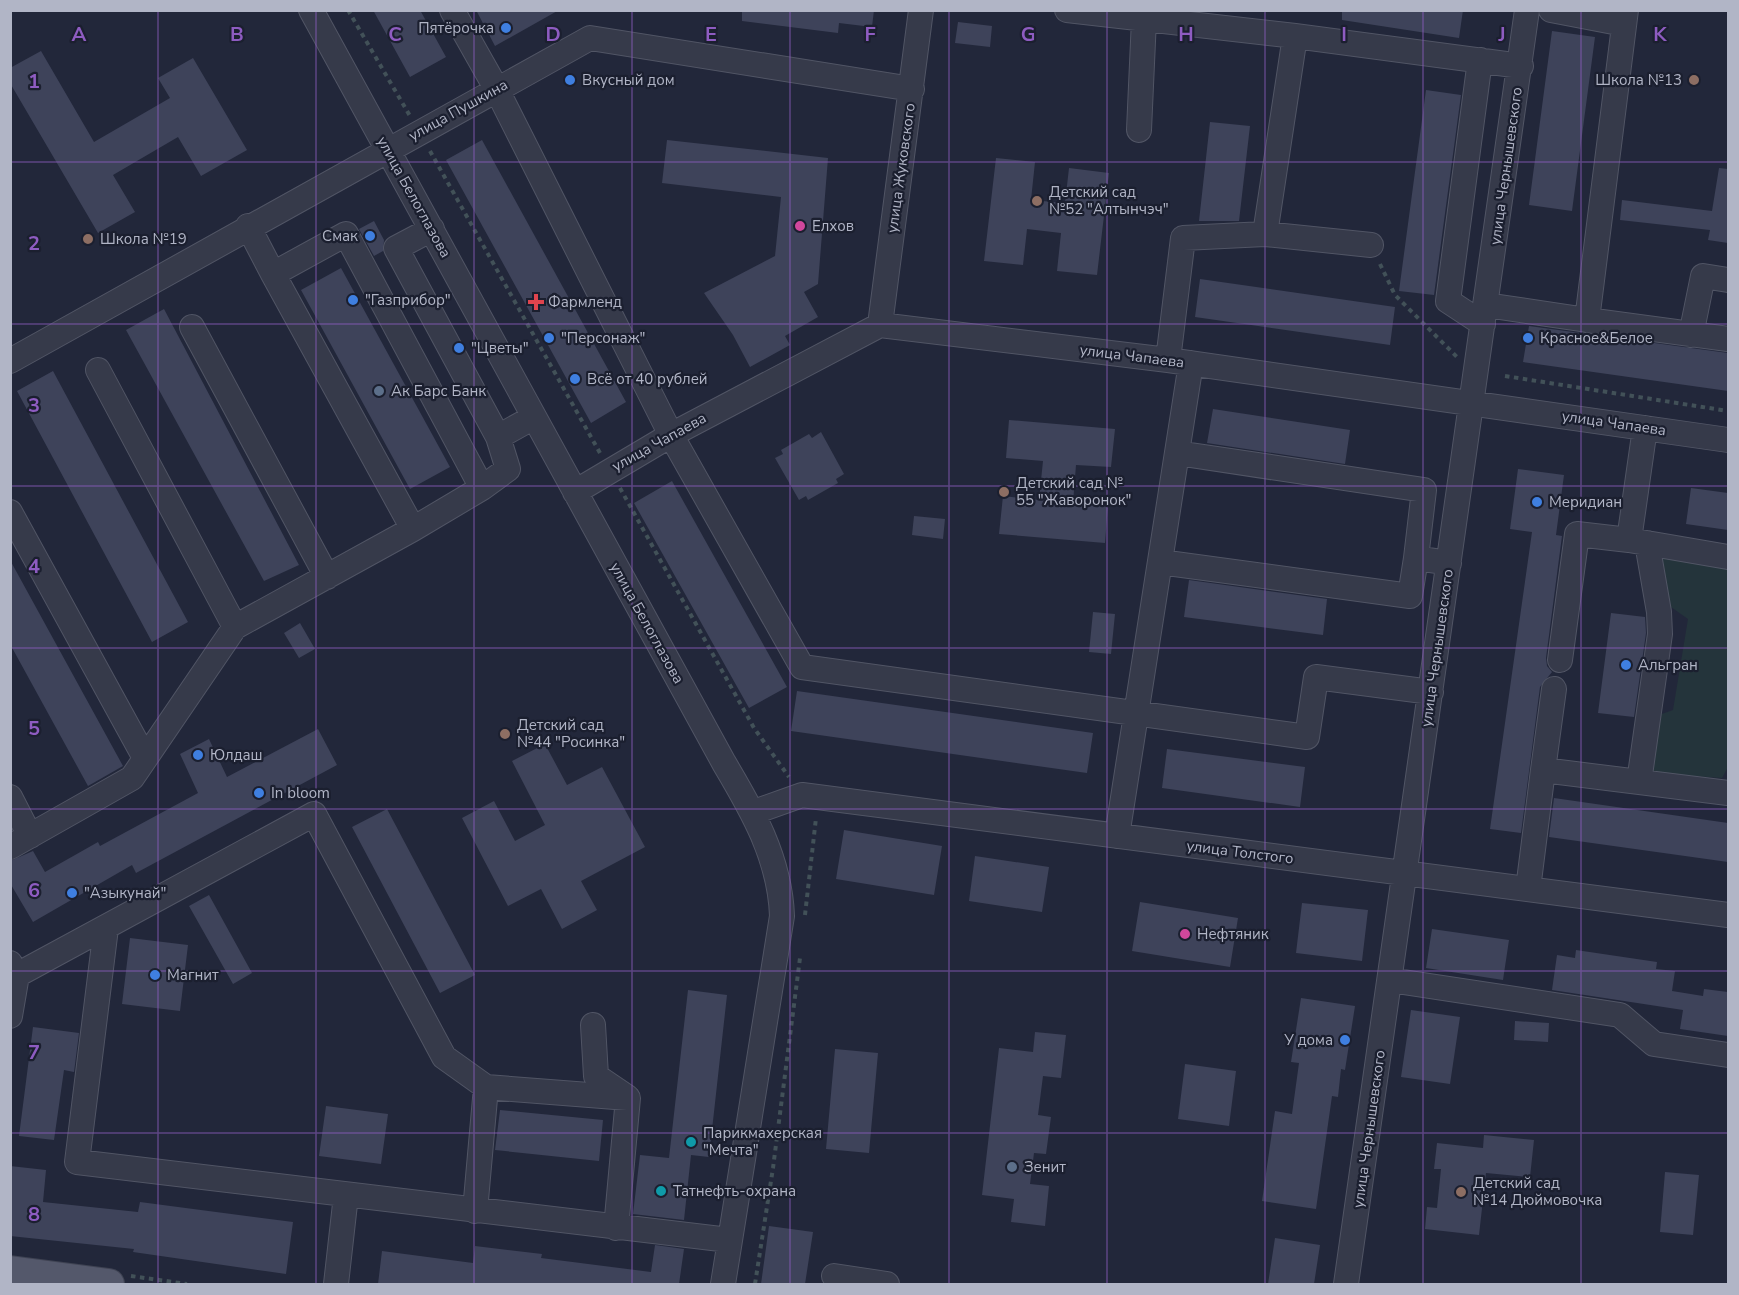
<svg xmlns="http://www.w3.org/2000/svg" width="1739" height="1295" font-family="'Nunito Sans',sans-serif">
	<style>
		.green { fill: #24343b }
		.building { fill: #3e435a }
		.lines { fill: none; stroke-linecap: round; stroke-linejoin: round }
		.minor-casing { stroke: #515565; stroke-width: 26 }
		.major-casing { stroke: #3f4353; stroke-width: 32 }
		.path { stroke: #425158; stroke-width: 4; stroke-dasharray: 4.5 4.5; stroke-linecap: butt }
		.minor { stroke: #363a4a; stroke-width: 24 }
		.major { stroke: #54586b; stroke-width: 30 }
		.grid { fill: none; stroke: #8e5cc1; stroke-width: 1.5; stroke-opacity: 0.55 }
		.shop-dot { fill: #3f7fe0; stroke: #1b1f2f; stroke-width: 2 }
		.education-dot { fill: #8d6e63; stroke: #1b1f2f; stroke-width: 2 }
		.hotel-dot { fill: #d1479c; stroke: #1b1f2f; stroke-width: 2 }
		.health-dot { fill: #e0444e; stroke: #1b1f2f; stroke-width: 2 }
		.service-dot { fill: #5c6f8a; stroke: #1b1f2f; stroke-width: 2 }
		.culture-dot { fill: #0f9aa8; stroke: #1b1f2f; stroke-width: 2 }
		.labels { text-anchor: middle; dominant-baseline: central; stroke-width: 4.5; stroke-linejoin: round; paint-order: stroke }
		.poi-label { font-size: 15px; fill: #b1b5c6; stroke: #1b1f2f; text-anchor: start }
		.street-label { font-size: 15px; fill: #b1b5c6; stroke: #1b1f2f }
		.grid-label { font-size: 20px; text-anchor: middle; font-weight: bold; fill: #8e5cc1; stroke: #1b1f2f; stroke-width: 4.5; stroke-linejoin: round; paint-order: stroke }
	</style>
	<rect width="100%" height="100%" fill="#22273a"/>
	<!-- green -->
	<path class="green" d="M 1660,553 L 1728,565 L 1728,767 L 1722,778 L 1646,773 L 1656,716 L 1673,710 L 1688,619 L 1671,607 Z"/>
	<!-- building -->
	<path class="building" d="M 373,10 L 420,10 L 446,57 L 410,77 Z
		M 476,10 L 559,10 L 495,46 Z
		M 742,10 L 874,10 L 872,27 L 839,23 L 838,33 L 742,21 Z
		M 1342,10 L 1463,10 L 1459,38 L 1342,20 Z
		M 958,22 L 992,26 L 990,47 L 955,43 Z
		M 1552,31 L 1595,37 L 1572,211 L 1529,205 Z
		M 41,51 L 94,142 L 170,98 L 158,78 L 193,58 L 247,150 L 201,176 L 178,137 L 113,175 L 135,212 L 98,233 L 10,83 L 10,68 Z
		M 1426,90 L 1461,95 L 1434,295 L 1399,291 Z
		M 1210,122 L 1250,126 L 1239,221 L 1199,221 Z
		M 482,140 L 626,402 L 591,423 L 446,160 Z
		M 667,140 L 828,158 L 818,284 L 804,292 L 818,317 L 785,336 L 790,345 L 750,367 L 733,335 L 704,293 L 775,256 L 781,197 L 662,183 Z
		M 996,158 L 1035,162 L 1031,200 L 1065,203 L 1069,168 L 1109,173 L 1097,275 L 1057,271 L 1061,233 L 1027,229 L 1023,265 L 984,261 Z
		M 1719,168 L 1728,169 L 1728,243 L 1708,240 L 1710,230 L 1620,220 L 1622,200 L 1712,211 Z
		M 374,221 L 384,240 L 383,251 L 374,256 L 359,229 Z
		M 341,268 L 450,467 L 410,489 L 301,290 Z
		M 1200,279 L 1395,307 L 1390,345 L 1195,317 Z
		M 164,309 L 299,565 L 264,581 L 126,330 Z
		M 1529,326 L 1728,353 L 1728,391 L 1523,362 Z
		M 53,371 L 188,622 L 152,642 L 17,391 Z
		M 1213,409 L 1350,430 L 1345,464 L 1207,443 Z
		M 1009,420 L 1115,429 L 1111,467 L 1076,465 L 1073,503 L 1108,506 L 1105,543 L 999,534 L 1003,496 L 1039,500 L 1043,461 L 1006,458 Z
		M 821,432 L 844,474 L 836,479 L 838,483 L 808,500 L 806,496 L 799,500 L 775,458 L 783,454 L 781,450 L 809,434 L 812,438 Z
		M 1518,469 L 1564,475 L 1556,535 L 1562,536 L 1546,658 L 1547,666 L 1552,672 L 1540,687 L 1521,833 L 1490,829 L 1532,532 L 1510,529 Z
		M 672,481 L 787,687 L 749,708 L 634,503 Z
		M 1691,488 L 1728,493 L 1728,530 L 1686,524 Z
		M 914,516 L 945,519 L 943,539 L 912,535 Z
		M 10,560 L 123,766 L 88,786 L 10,644 Z
		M 1189,580 L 1327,599 L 1323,635 L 1184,617 Z
		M 1093,612 L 1115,614 L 1111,654 L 1089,652 Z
		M 1611,613 L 1645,617 L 1646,633 L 1634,717 L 1598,713 Z
		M 300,623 L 315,649 L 299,658 L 284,633 Z
		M 797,691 L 1093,733 L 1087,773 L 791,731 Z
		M 318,729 L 337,765 L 136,873 L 132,865 L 33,922 L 10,883 L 10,861 L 33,851 L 45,872 L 98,842 L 100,846 L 198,793 L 180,754 L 209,739 L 227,777 Z
		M 545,744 L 567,785 L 602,767 L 645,847 L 581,881 L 597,910 L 562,929 L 541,889 L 508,906 L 462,818 L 494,801 L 515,841 L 545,825 L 512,761 Z
		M 1167,749 L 1305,767 L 1300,807 L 1162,788 Z
		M 1554,798 L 1728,823 L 1728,862 L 1549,837 Z
		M 387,809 L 475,975 L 440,993 L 352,827 Z
		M 844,830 L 942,846 L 934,895 L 836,879 Z
		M 975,856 L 1049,867 L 1042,912 L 969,901 Z
		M 209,895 L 252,973 L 233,984 L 189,906 Z
		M 1140,902 L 1238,918 L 1230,967 L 1132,951 Z
		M 1302,903 L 1368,910 L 1362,961 L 1296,953 Z
		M 1432,929 L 1509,940 L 1503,980 L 1426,968 Z
		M 130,938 L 188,945 L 180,1011 L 122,1004 Z
		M 1576,950 L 1657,962 L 1656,969 L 1675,971 L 1672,991 L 1703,996 L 1704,989 L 1728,992 L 1728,1036 L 1680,1029 L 1683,1010 L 1552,990 L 1557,955 L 1575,958 Z
		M 688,990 L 727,995 L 709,1157 L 691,1155 L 684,1220 L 633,1214 L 640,1155 L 669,1158 Z
		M 1301,998 L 1355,1006 L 1345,1070 L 1341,1069 L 1338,1097 L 1332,1096 L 1316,1209 L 1262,1201 L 1275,1111 L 1292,1114 L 1299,1063 L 1291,1062 Z
		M 1411,1010 L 1460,1017 L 1450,1084 L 1401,1077 Z
		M 1515,1021 L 1549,1023 L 1548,1042 L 1514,1040 Z
		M 33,1027 L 79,1033 L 74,1072 L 64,1070 L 54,1140 L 19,1136 Z
		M 1035,1032 L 1066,1035 L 1061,1078 L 1043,1076 L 1038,1115 L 1051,1117 L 1046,1154 L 1034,1153 L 1030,1184 L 1049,1186 L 1045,1226 L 1011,1222 L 1014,1199 L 982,1195 L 999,1048 L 1033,1052 Z
		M 835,1049 L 878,1053 L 869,1153 L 826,1149 Z
		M 1185,1064 L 1236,1071 L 1229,1126 L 1178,1119 Z
		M 326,1106 L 388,1114 L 381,1164 L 319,1156 Z
		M 500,1110 L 603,1120 L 599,1161 L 495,1150 Z
		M 1484,1135 L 1534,1140 L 1530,1177 L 1486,1173 L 1479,1235 L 1425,1229 L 1427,1207 L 1437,1208 L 1441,1169 L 1434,1169 L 1437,1143 L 1483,1148 Z
		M 10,1166 L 46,1170 L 43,1202 L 138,1212 L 140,1202 L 293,1222 L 286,1274 L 133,1252 L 134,1249 L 10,1236 Z
		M 1665,1172 L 1699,1175 L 1693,1235 L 1660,1232 Z
		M 769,1226 L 813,1232 L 805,1284 L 761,1284 Z
		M 1275,1238 L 1320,1245 L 1314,1284 L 1268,1284 Z
		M 655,1245 L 684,1249 L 679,1284 L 378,1284 L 382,1251 L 473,1263 L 475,1246 L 542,1254 L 541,1258 L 651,1272 Z"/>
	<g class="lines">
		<defs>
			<path id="minor" d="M 311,10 L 724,763 C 752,810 780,858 782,916 L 723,1284
				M 452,10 L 496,88 L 671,435 L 802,667 L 1307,737 L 1316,677 L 1431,692
				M 1067,10 L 1295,36 L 1521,66
				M 1551,10 L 1624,24
				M 1626,10 L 1587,320 L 1728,339
				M 1480,60 L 1448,301 L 1483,324
				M 1139,130 L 1144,19
				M 248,226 L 273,274
				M 432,229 L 396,248 L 498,437
				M 1265,234 L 1371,245
				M 1486,305 L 1587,320
				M 880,325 L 921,10
				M 192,327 L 327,577
				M 1691,335 L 1703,276 L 1728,280
				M 1168,360 L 1183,238 L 1265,234 L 1295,36
				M 10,361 L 590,38 L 912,89
				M 98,370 L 235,627
				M 1645,428 L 1629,540 L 1728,557
				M 1177,453 L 1424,490 L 1416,558 L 1449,563
				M 575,492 L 671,435 L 880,325 L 1168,360 L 1728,440
				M 10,512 L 145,758
				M 413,529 L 482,488 L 508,469 L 498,437 L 534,417
				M 1160,562 L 1410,596 L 1416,558
				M 1560,660 L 1577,534 L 1629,540
				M 1543,770 L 1554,689
				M 1639,782 L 1660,634 L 1659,612 L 1647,543
				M 10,797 L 30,836
				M 754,812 L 802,795 L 1728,915
				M 1117,836 L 1191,363
				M 10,847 L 132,778 L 235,627 L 413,529 L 273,274 L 346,234 L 482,488
				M 1528,889 L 1543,770 L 1728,793
				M 106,928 L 77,1162 L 729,1240
				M 10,963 L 17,975 L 10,1016
				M 17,975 L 314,814 L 444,1057 L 486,1087 L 628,1098 L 616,1228
				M 1390,980 L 1620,1015 L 1654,1044 L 1728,1055
				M 593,1025 L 596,1076 L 627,1097
				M 475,1211 L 486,1087
				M 834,1276 L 887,1284
				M 336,1284 L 346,1195
				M 1346,1284 L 1527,10"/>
			<path id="major" d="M 10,1271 L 109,1284"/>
		</defs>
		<!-- minor casing -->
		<use href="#minor" class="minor-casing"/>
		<!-- major casing -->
		<use href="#major" class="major-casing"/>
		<!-- path -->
		<path class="path" d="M 348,10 L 410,116
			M 430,151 L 600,453
			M 1380,264 L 1395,295 L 1457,357
			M 1505,376 L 1728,411
			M 620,488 L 754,728 L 789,777
			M 805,915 L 816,818
			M 131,1276 L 187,1284
			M 755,1284 L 773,1168 L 800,958"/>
		<!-- minor -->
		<use href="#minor" class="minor"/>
		<!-- major -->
		<use href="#major" class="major"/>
	</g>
	<!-- grid -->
	<path class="grid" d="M 158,10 L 158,1284M 316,10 L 316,1284M 474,10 L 474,1284M 632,10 L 632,1284M 790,10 L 790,1284M 949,10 L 949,1284M 1107,10 L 1107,1284M 1265,10 L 1265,1284M 1423,10 L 1423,1284M 1581,10 L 1581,1284M 10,162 L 1728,162M 10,324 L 1728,324M 10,486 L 1728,486M 10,648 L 1728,648M 10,809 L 1728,809M 10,971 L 1728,971M 10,1133 L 1728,1133"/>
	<!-- markers -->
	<g class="shop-dot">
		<circle cx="506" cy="28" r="6"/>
		<circle cx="570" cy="80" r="6"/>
		<circle cx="370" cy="236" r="6"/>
		<circle cx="353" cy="300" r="6"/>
		<circle cx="549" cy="338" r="6"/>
		<circle cx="1528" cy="338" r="6"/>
		<circle cx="459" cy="348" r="6"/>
		<circle cx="575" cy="379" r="6"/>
		<circle cx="1537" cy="502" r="6"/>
		<circle cx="1626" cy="665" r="6"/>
		<circle cx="198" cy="755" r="6"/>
		<circle cx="259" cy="793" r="6"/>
		<circle cx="72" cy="893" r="6"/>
		<circle cx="155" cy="975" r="6"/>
		<circle cx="1345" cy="1040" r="6"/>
	</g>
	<g class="education-dot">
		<circle cx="1694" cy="80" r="6"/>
		<circle cx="1037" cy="201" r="6"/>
		<circle cx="88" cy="239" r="6"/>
		<circle cx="1004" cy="492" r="6"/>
		<circle cx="505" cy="734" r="6"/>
		<circle cx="1461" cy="1192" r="6"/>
	</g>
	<g class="hotel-dot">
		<circle cx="800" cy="226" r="6"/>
		<circle cx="1185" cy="934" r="6"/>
	</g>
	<path class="health-dot" d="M533 293h6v6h6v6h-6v6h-6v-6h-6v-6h6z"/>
	<g class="service-dot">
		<circle cx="379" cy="391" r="6"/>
		<circle cx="1012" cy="1167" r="6"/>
	</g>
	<g class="culture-dot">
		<circle cx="691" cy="1142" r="6"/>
		<circle cx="661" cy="1191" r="6"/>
	</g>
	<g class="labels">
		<!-- poi labels -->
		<g class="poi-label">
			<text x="494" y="28" text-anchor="end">Пятёрочка</text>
			<text x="582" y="80">Вкусный дом</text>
			<text x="1682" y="80" text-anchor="end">Школа №13</text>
			<text x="1049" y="192">Детский сад<tspan x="1049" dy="17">№52 "Алтынчэч"</tspan></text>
			<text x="812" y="226">Елхов</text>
			<text x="358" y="236" text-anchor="end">Смак</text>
			<text x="100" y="239">Школа №19</text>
			<text x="365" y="300">"Газприбор"</text>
			<text x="548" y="302">Фармленд</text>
			<text x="561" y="338">"Персонаж"</text>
			<text x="1540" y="338">Красное&amp;Белое</text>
			<text x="471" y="348">"Цветы"</text>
			<text x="587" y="379">Всё от 40 рублей</text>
			<text x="391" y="391">Ак Барс Банк</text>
			<text x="1016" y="483">Детский сад №<tspan x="1016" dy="17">55 "Жаворонок"</tspan></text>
			<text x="1549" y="502">Меридиан</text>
			<text x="1638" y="665">Альгран</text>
			<text x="517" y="725">Детский сад<tspan x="517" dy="17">№44 "Росинка"</tspan></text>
			<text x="210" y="755">Юлдаш</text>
			<text x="271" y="793">In bloom</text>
			<text x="84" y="893">"Азыкунай"</text>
			<text x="1197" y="934">Нефтяник</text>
			<text x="167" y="975">Магнит</text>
			<text x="1333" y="1040" text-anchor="end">У дома</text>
			<text x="703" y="1133">Парикмахерская<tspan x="703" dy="17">"Мечта"</tspan></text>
			<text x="1024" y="1167">Зенит</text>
			<text x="1473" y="1183">Детский сад<tspan x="1473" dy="17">№14 Дюймовочка</tspan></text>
			<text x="673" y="1191">Татнефть-охрана</text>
		</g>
		<!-- street labels -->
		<g class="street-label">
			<text transform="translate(458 110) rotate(-29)">улица Пушкина</text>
			<text transform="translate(1506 166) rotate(-82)">улица Чернышевского</text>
			<text transform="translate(901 168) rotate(-82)">улица Жуковского</text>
			<text transform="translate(414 197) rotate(61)">улица Белоглазова</text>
			<text transform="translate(1132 356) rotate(7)">улица Чапаева</text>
			<text transform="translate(1614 423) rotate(8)">улица Чапаева</text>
			<text transform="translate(659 442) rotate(-29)">улица Чапаева</text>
			<text transform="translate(647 623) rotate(61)">улица Белоглазова</text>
			<text transform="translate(1437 648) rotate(-82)">улица Чернышевского</text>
			<text transform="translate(1240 852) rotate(7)">улица Толстого</text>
			<text transform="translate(1369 1129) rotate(-82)">улица Чернышевского</text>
		</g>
	</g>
	<g class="grid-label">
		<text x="79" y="41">A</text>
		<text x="237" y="41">B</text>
		<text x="395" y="41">C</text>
		<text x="553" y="41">D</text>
		<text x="711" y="41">E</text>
		<text x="870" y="41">F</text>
		<text x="1028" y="41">G</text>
		<text x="1186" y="41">H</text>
		<text x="1344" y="41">I</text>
		<text x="1502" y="41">J</text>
		<text x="1660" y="41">K</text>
		<text x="34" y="88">1</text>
		<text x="34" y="250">2</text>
		<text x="34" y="412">3</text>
		<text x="34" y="573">4</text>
		<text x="34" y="735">5</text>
		<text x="34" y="897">6</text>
		<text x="34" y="1059">7</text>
		<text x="34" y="1221">8</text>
	</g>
	<!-- border -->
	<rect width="1739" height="1295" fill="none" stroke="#b1b5c6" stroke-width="24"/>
</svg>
